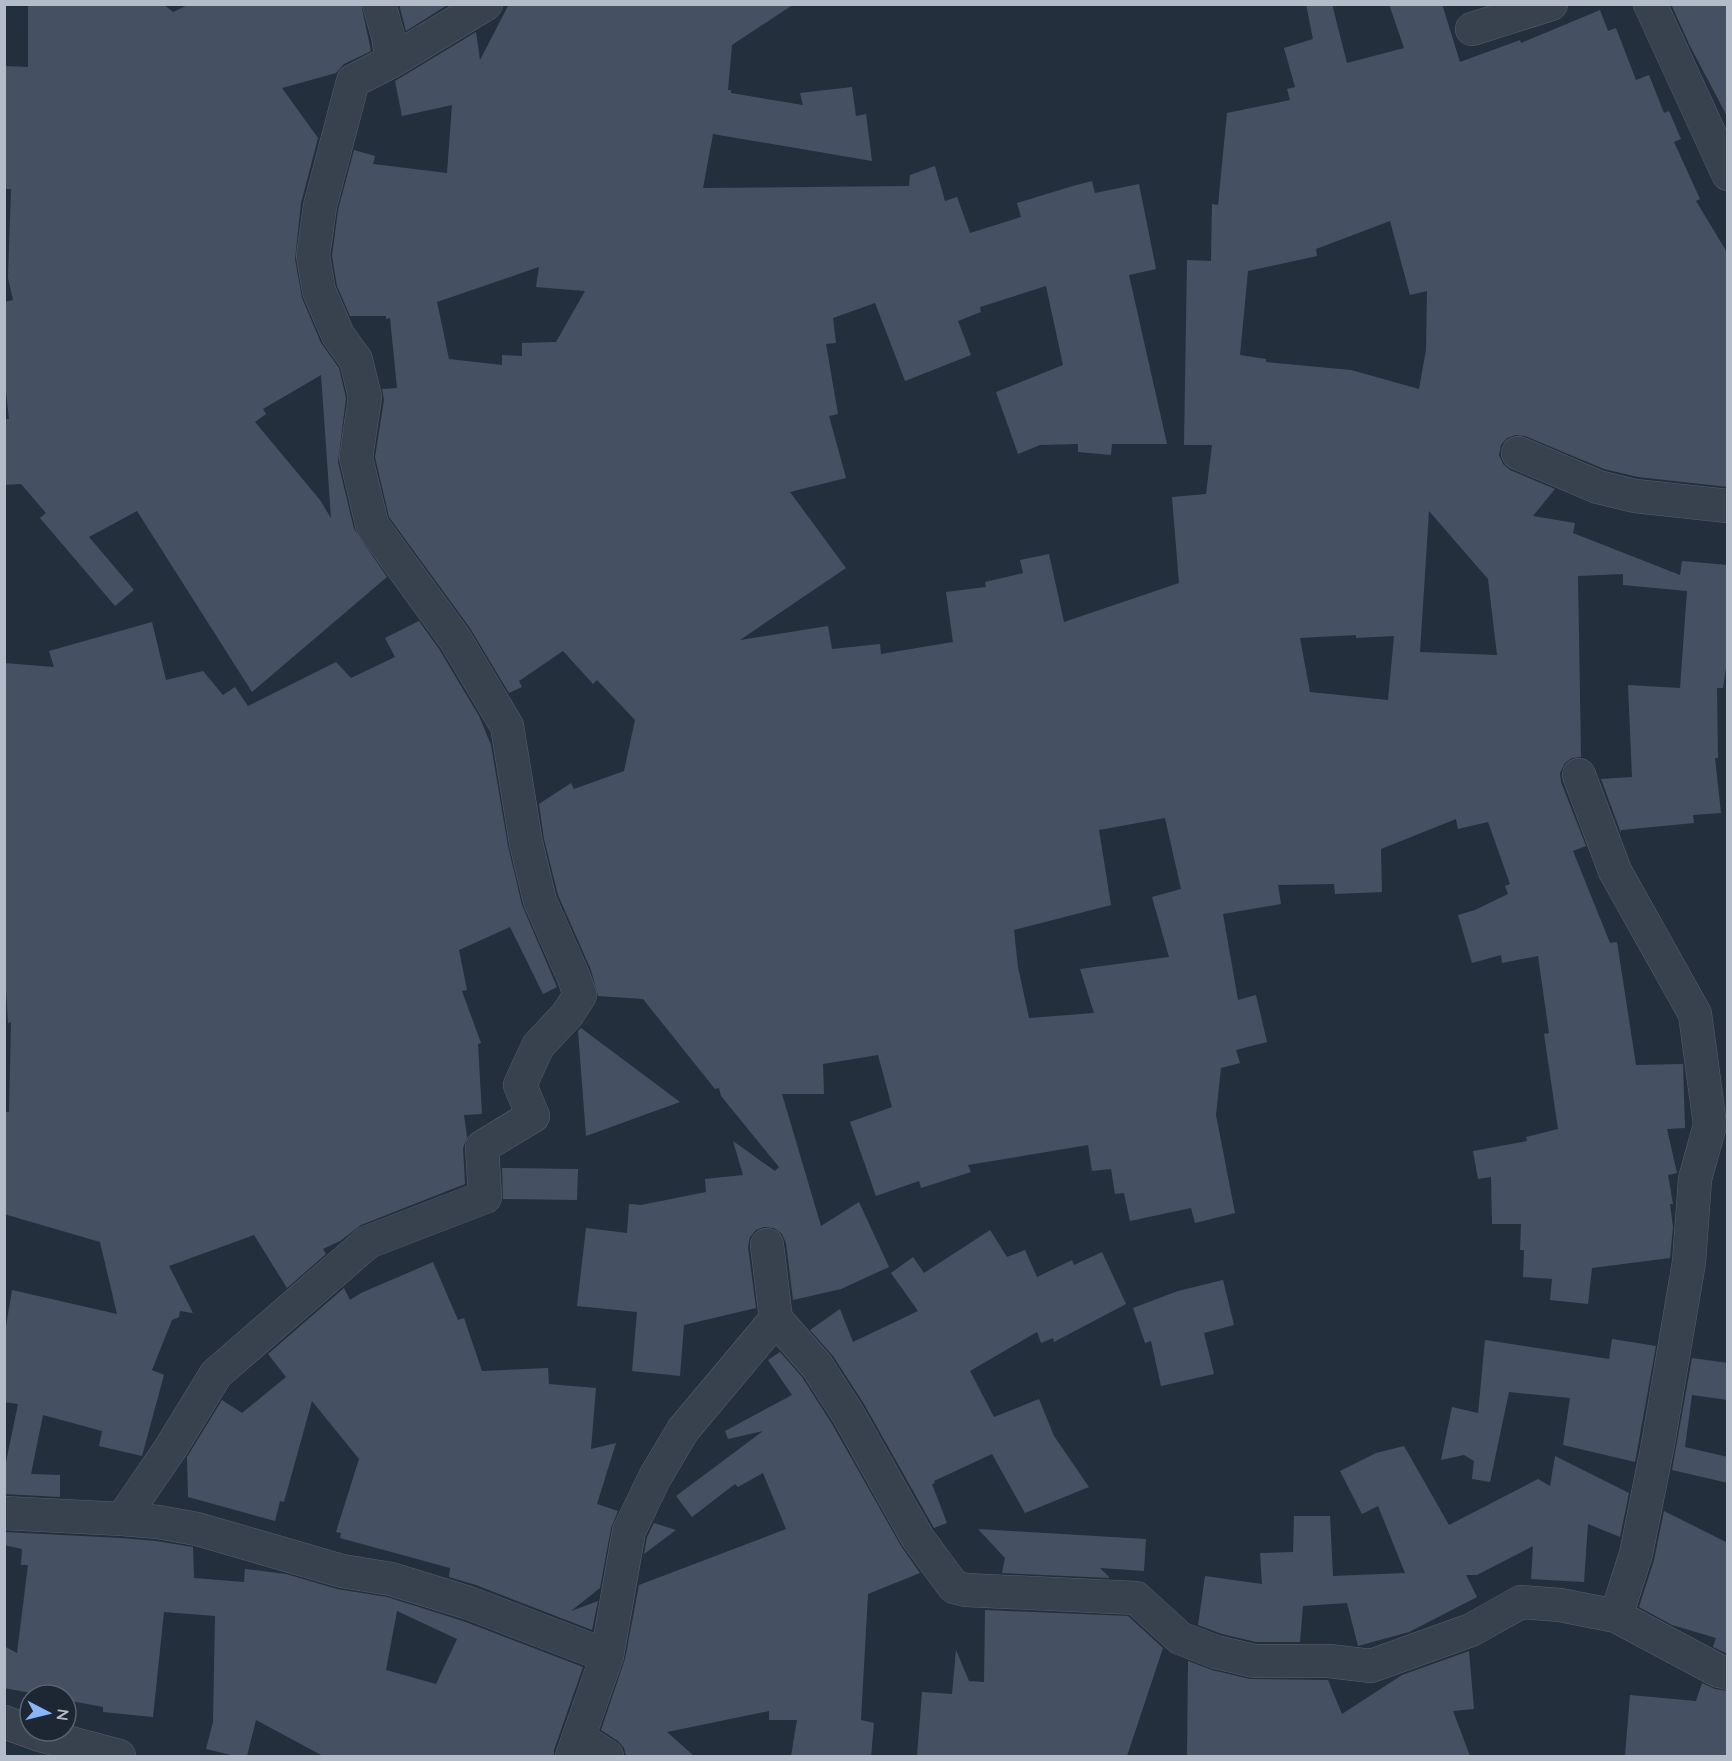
<svg xmlns="http://www.w3.org/2000/svg" width="1732" height="1761" font-family="Quicksand,sans-serif">
	<style>
		.building { fill: #455162; fill-rule: evenodd }
		.lines { fill: none; stroke-linecap: round; stroke-linejoin: round }
		.minor-casing { stroke: #565f6c; stroke-width: 34 }
		.minor { stroke: #38414e; stroke-width: 33 }
	</style>
	<rect width="100%" height="100%" fill="#242f3e"/>
	<!-- building -->
	<path class="building" d="M 163,4 L 173,12 L 190,4 L 361,4 L 371,51 L 344,64 L 336,73 L 282,88 L 318,138 L 301,203 L 295,259 L 302,298 L 321,343 L 339,368 L 346,398 L 338,462 L 354,529 L 387,577 L 252,692 L 137,511 L 89,537 L 134,590 L 115,606 L 40,518 L 46,513 L 21,484 L 4,485 L 4,419 L 9,419 L 4,373 L 4,302 L 13,300 L 8,278 L 11,189 L 4,189 L 4,66 L 28,67 L 28,5 ZM 321,375 L 326,446 L 331,518 L 320,500 L 255,422 L 266,414 L 263,409 Z
		M 399,4 L 449,4 L 406,31 Z
		M 509,4 L 794,4 L 732,45 L 728,90 L 731,90 L 731,93 L 803,105 L 800,93 L 852,87 L 856,116 L 866,114 L 872,161 L 713,134 L 703,188 L 909,186 L 910,175 L 935,166 L 945,201 L 957,197 L 970,233 L 1021,217 L 1017,203 L 1073,186 L 1092,181 L 1095,193 L 1139,184 L 1156,269 L 1129,275 L 1167,444 L 1112,444 L 1111,455 L 1078,452 L 1078,444 L 1040,445 L 1018,454 L 996,392 L 1063,365 L 1046,286 L 980,307 L 981,312 L 958,321 L 971,355 L 905,381 L 875,303 L 833,318 L 836,343 L 826,344 L 838,414 L 829,416 L 846,478 L 790,492 L 846,568 L 740,640 L 828,626 L 832,649 L 880,644 L 881,654 L 953,642 L 946,592 L 986,587 L 985,582 L 1023,573 L 1020,560 L 1049,554 L 1064,622 L 1179,583 L 1172,497 L 1206,494 L 1212,445 L 1184,445 L 1187,260 L 1211,261 L 1212,204 L 1218,205 L 1227,113 L 1290,100 L 1287,89 L 1295,87 L 1284,48 L 1313,39 L 1306,4 L 1332,4 L 1347,63 L 1404,48 L 1389,4 L 1442,4 L 1460,62 L 1520,40 L 1521,43 L 1600,10 L 1608,31 L 1616,28 L 1636,80 L 1649,75 L 1664,113 L 1669,111 L 1681,139 L 1674,142 L 1700,199 L 1696,201 L 1728,254 L 1728,487 L 1638,477 L 1604,469 L 1525,436 L 1515,435 L 1507,438 L 1501,445 L 1499,455 L 1503,464 L 1510,470 L 1555,489 L 1533,516 L 1575,523 L 1573,533 L 1680,575 L 1682,561 L 1728,565 L 1728,655 L 1723,688 L 1717,688 L 1718,758 L 1715,758 L 1721,813 L 1693,815 L 1694,823 L 1621,830 L 1621,833 L 1601,779 L 1632,777 L 1628,685 L 1680,688 L 1687,591 L 1623,585 L 1623,574 L 1578,576 L 1581,757 L 1572,758 L 1565,763 L 1560,773 L 1561,782 L 1586,846 L 1573,851 L 1610,943 L 1617,942 L 1636,1065 L 1683,1064 L 1685,1128 L 1667,1129 L 1677,1173 L 1668,1175 L 1673,1204 L 1670,1204 L 1673,1227 L 1670,1258 L 1592,1268 L 1588,1304 L 1550,1300 L 1552,1279 L 1523,1277 L 1524,1250 L 1520,1250 L 1521,1224 L 1492,1224 L 1491,1177 L 1478,1179 L 1473,1151 L 1527,1141 L 1526,1137 L 1558,1129 L 1544,1034 L 1549,1033 L 1538,956 L 1502,963 L 1501,955 L 1472,963 L 1458,915 L 1475,910 L 1508,894 L 1505,886 L 1510,884 L 1488,822 L 1458,829 L 1456,819 L 1381,849 L 1382,892 L 1335,894 L 1334,884 L 1278,885 L 1281,904 L 1223,914 L 1238,1000 L 1256,995 L 1267,1042 L 1236,1050 L 1240,1063 L 1221,1068 L 1216,1115 L 1235,1213 L 1195,1223 L 1191,1208 L 1130,1221 L 1124,1193 L 1115,1194 L 1111,1169 L 1092,1171 L 1088,1145 L 968,1165 L 971,1172 L 921,1188 L 919,1181 L 876,1196 L 850,1122 L 892,1107 L 878,1055 L 823,1064 L 824,1094 L 782,1094 L 821,1226 L 859,1202 L 889,1267 L 841,1289 L 793,1300 L 786,1243 L 782,1234 L 774,1228 L 764,1227 L 756,1230 L 750,1237 L 748,1247 L 756,1308 L 684,1325 L 680,1376 L 632,1371 L 637,1312 L 577,1306 L 586,1228 L 627,1233 L 629,1204 L 641,1205 L 706,1192 L 705,1179 L 743,1175 L 733,1141 L 775,1171 L 779,1167 L 721,1096 L 719,1088 L 715,1089 L 643,999 L 598,996 L 591,970 L 558,895 L 544,839 L 539,804 L 571,783 L 574,789 L 624,771 L 635,720 L 597,680 L 593,684 L 563,651 L 519,681 L 522,687 L 509,693 L 470,628 L 389,517 L 375,457 L 384,400 L 382,389 L 397,388 L 390,318 L 386,319 L 386,316 L 350,316 L 337,286 L 332,256 L 338,210 L 354,150 L 375,156 L 373,164 L 447,173 L 452,105 L 402,116 L 395,81 L 476,32 L 480,60 ZM 1390,221 L 1410,295 L 1427,291 L 1426,350 L 1419,389 L 1351,370 L 1266,362 L 1266,359 L 1240,355 L 1248,271 L 1317,256 L 1316,249 ZM 539,267 L 536,287 L 585,291 L 556,342 L 522,343 L 522,356 L 502,355 L 502,365 L 449,359 L 437,302 ZM 1429,511 L 1488,579 L 1497,655 L 1420,652 ZM 1356,635 L 1356,638 L 1394,636 L 1388,700 L 1310,692 L 1300,638 ZM 1165,818 L 1181,889 L 1152,897 L 1169,957 L 1080,969 L 1094,1013 L 1029,1018 L 1018,967 L 1014,930 L 1111,905 L 1099,830 Z
		M 1671,4 L 1728,4 L 1728,118 L 1690,46 Z
		M 419,621 L 439,649 L 479,716 L 491,745 L 508,846 L 522,905 L 557,987 L 543,994 L 510,927 L 459,950 L 467,990 L 462,991 L 481,1043 L 478,1044 L 482,1114 L 464,1115 L 467,1137 L 463,1148 L 465,1184 L 361,1225 L 340,1241 L 323,1249 L 326,1254 L 287,1288 L 254,1235 L 169,1266 L 193,1313 L 180,1311 L 179,1317 L 172,1320 L 152,1370 L 164,1375 L 142,1456 L 99,1446 L 102,1431 L 43,1415 L 31,1474 L 60,1475 L 60,1497 L 4,1494 L 4,1472 L 18,1404 L 4,1402 L 4,1338 L 12,1290 L 117,1314 L 100,1242 L 4,1214 L 4,1112 L 9,1112 L 11,1022 L 8,1023 L 4,958 L 4,663 L 54,667 L 49,651 L 152,622 L 166,680 L 203,671 L 223,695 L 235,687 L 248,706 L 336,662 L 351,678 L 395,657 L 385,638 Z
		M 581,1028 L 680,1102 L 586,1136 L 578,1031 Z
		M 502,1168 L 578,1169 L 577,1200 L 503,1199 Z
		M 990,1230 L 1007,1257 L 1025,1250 L 1037,1277 L 1072,1260 L 1074,1265 L 1102,1252 L 1126,1304 L 1054,1342 L 1053,1338 L 1041,1343 L 1037,1332 L 970,1371 L 994,1417 L 1039,1399 L 1054,1436 L 1089,1487 L 1025,1513 L 992,1454 L 934,1481 L 935,1483 L 932,1484 L 947,1523 L 934,1528 L 864,1404 L 833,1356 L 810,1330 L 840,1309 L 853,1342 L 918,1311 L 891,1273 L 913,1257 L 924,1273 Z
		M 433,1262 L 458,1320 L 464,1318 L 482,1371 L 548,1368 L 549,1384 L 596,1388 L 591,1449 L 616,1443 L 597,1504 L 618,1511 L 611,1528 L 600,1588 L 571,1611 L 598,1601 L 592,1630 L 476,1585 L 449,1577 L 450,1568 L 340,1538 L 341,1533 L 336,1532 L 359,1459 L 312,1401 L 284,1502 L 280,1501 L 275,1521 L 188,1497 L 187,1457 L 222,1400 L 242,1413 L 286,1377 L 268,1354 L 344,1288 L 350,1300 L 361,1293 Z
		M 1223,1280 L 1234,1325 L 1204,1333 L 1214,1374 L 1161,1386 L 1151,1341 L 1145,1343 L 1133,1308 L 1178,1291 Z
		M 1612,1339 L 1656,1346 L 1635,1462 L 1563,1445 L 1570,1398 L 1509,1392 L 1490,1482 L 1472,1479 L 1474,1461 L 1464,1455 L 1441,1460 L 1452,1407 L 1478,1413 L 1485,1340 L 1609,1359 Z
		M 780,1352 L 802,1377 L 832,1424 L 901,1546 L 920,1573 L 868,1594 L 861,1720 L 874,1723 L 871,1756 L 791,1756 L 797,1720 L 769,1720 L 769,1711 L 667,1732 L 694,1756 L 626,1756 L 624,1748 L 618,1741 L 601,1730 L 625,1659 L 639,1585 L 786,1529 L 763,1473 L 738,1487 L 735,1484 L 692,1517 L 676,1496 L 763,1431 L 728,1439 L 725,1431 L 792,1395 L 768,1360 Z
		M 1692,1358 L 1728,1363 L 1728,1400 L 1692,1395 L 1685,1447 L 1728,1457 L 1728,1483 L 1672,1470 Z
		M 1404,1446 L 1449,1525 L 1538,1479 L 1550,1486 L 1555,1456 L 1629,1493 L 1620,1537 L 1588,1524 L 1584,1582 L 1531,1579 L 1533,1546 L 1477,1575 L 1466,1575 L 1477,1597 L 1409,1632 L 1358,1646 L 1347,1603 L 1303,1606 L 1300,1642 L 1256,1642 L 1222,1634 L 1198,1625 L 1205,1576 L 1262,1584 L 1260,1553 L 1293,1552 L 1294,1516 L 1330,1516 L 1333,1576 L 1405,1573 L 1378,1506 L 1362,1514 L 1340,1471 L 1376,1453 Z
		M 1664,1511 L 1728,1543 L 1728,1654 L 1713,1647 L 1716,1638 L 1672,1625 L 1639,1607 L 1654,1560 Z
		M 654,1523 L 676,1530 L 644,1554 L 647,1537 Z
		M 978,1529 L 1146,1539 L 1144,1571 L 1100,1568 L 1110,1578 L 1002,1573 L 1005,1558 Z
		M 4,1532 L 121,1538 L 156,1541 L 193,1547 L 194,1578 L 244,1582 L 245,1569 L 286,1574 L 337,1589 L 387,1597 L 463,1621 L 583,1667 L 554,1750 L 554,1756 L 323,1756 L 256,1720 L 247,1756 L 235,1756 L 206,1749 L 213,1722 L 215,1616 L 164,1612 L 153,1717 L 103,1712 L 103,1707 L 66,1700 L 66,1695 L 42,1695 L 4,1688 L 4,1646 L 17,1653 L 28,1565 L 21,1565 L 22,1549 L 4,1545 ZM 397,1611 L 457,1639 L 436,1684 L 386,1670 Z
		M 985,1610 L 1128,1616 L 1163,1648 L 1127,1756 L 917,1756 L 922,1692 L 952,1694 L 956,1650 L 969,1681 L 984,1682 Z
		M 1469,1651 L 1474,1709 L 1453,1711 L 1470,1756 L 1187,1756 L 1188,1661 L 1212,1670 L 1250,1679 L 1328,1680 L 1342,1714 L 1402,1675 Z
		M 1702,1683 L 1715,1689 L 1728,1691 L 1728,1756 L 1625,1756 L 1630,1695 L 1696,1701 Z"/>
	<g class="lines">
		<defs>
			<path id="minor" d="M 379,4 L 388,36 L 392,61
				M 1650,4 L 1728,174
				M 1472,29 L 1551,4
				M 1518,453 L 1598,487 L 1635,496 L 1728,506
				M 1579,775 L 1615,871 L 1695,1014 L 1710,1125 L 1695,1179 L 1689,1262 L 1658,1444 L 1636,1554 L 1616,1616
				M 767,1245 L 776,1319 L 817,1366 L 848,1414 L 917,1537 L 954,1587 L 966,1590 L 1136,1598 L 1180,1638 L 1216,1652 L 1254,1661 L 1329,1661 L 1371,1666 L 1471,1630 L 1521,1602 L 1560,1605 L 1616,1616 L 1719,1671 L 1728,1673
				M 4,1513 L 122,1519 L 158,1522 L 197,1529 L 342,1571 L 391,1579 L 469,1603 L 607,1656
				M 122,1519 L 170,1449 L 216,1374 L 368,1242 L 485,1197 L 482,1147 L 533,1116 L 520,1085 L 538,1046 L 567,1015 L 580,995 L 574,978 L 540,901 L 526,843 L 507,726 L 455,639 L 372,525 L 365,495 L 356,458 L 365,397 L 356,360 L 338,335 L 319,291 L 313,256 L 320,206 L 353,81 L 392,61 L 486,4
				M 4,1722 L 40,1735 L 119,1756
				M 579,1738 L 607,1756
				M 572,1756 L 607,1656 L 629,1531 L 655,1477 L 683,1430 L 776,1319"/>
		</defs>
		<!-- minor casing -->
		<use href="#minor" class="minor-casing"/>
		<!-- minor -->
		<use href="#minor" class="minor"/>
	</g>
	<!-- border -->
	<rect width="1732" height="1761" fill="none" stroke="#b4bcc9" stroke-width="12"/>
	<!-- north arrow -->
	<g transform="translate(48 1713) rotate(97)"><circle r="28" fill="#1d2633" stroke="#59626f" stroke-width="1.5"/>
	<path d="M0-4.5L10 22L0 15L-10 22Z" fill="#8ab4f8"/>
	<text y="-9" font-size="16" font-weight="bold" text-anchor="middle" fill="#b4bcc9">N</text>
	</g>
</svg>
